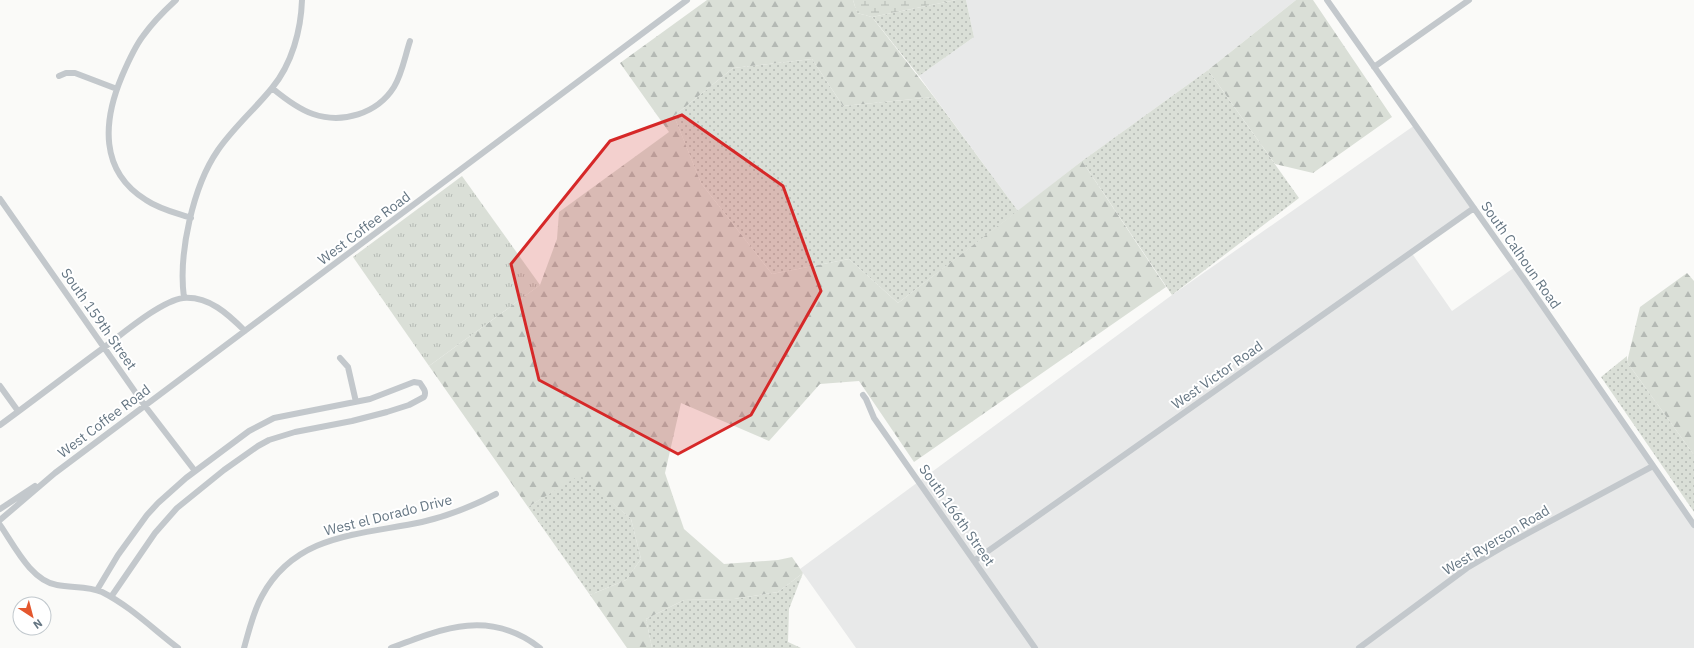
<svg xmlns="http://www.w3.org/2000/svg" width="1694" height="648" font-family="'IBM Plex Sans',sans-serif">
	<style>
		.built { fill: #e8e9e9 }
		.grass { fill: url(#grass-dots) }
		.forest { fill: url(#forest-firs) }
		.wetland { fill: url(#wetland-marsh) }
		.park { fill: url(#park-tufts) }
		.lines { fill: none; stroke-linecap: round; stroke-linejoin: round }
		.minor { stroke: #c3c8cc; stroke-width: 6 }
		.marked { fill: #d62828; fill-opacity: 0.2; stroke: #d62828; stroke-width: 3; stroke-linejoin: round }
		.labels { text-anchor: middle; dominant-baseline: central; stroke-width: 4; stroke-linejoin: round; paint-order: stroke }
		.street-label { font-size: 14px; fill: #657683; stroke: #fff }
	</style>
	<defs>
		<pattern id="grass-dots" width="8" height="8" patternUnits="userSpaceOnUse"><rect width="8" height="8" fill="#dadfd7"/><path d="M2 2h.1M6 6h.1" fill="none" stroke="#b4b9b4" stroke-width="1.8" stroke-linecap="round"/></pattern>
		<pattern id="forest-firs" width="22" height="20" patternUnits="userSpaceOnUse"><rect width="22" height="20" fill="#dadfd7"/><path d="M5 1l3.5 6h-7zM16 11l3.5 6h-7z" fill="#b4b9b4"/></pattern>
		<pattern id="wetland-marsh" width="20" height="14" patternUnits="userSpaceOnUse"><rect width="20" height="14" fill="#dadfd7"/><path d="M1 5h8M5 5V1M11 12h8M15 12V8" fill="none" stroke="#b4b9b4"/></pattern>
		<pattern id="park-tufts" width="24" height="20" patternUnits="userSpaceOnUse"><rect width="24" height="20" fill="#dadfd7"/><path d="M3 7l-1-3M5 7V3M7 7l1-3M15 17l-1-3M17 17v-4M19 17l1-3" fill="none" stroke="#b4b9b4"/></pattern>
	</defs>
	<rect width="100%" height="100%" fill="#fafaf8"/>
	<!-- built -->
	<path class="built" d="M 966,0 L 1296,0 L 1208,70 L 1082,161 L 1018,211 L 919,76 L 974,37 Z
		M 1415,125 L 1474,208 L 1411,252 L 1452,311 L 1515,267 L 1694,525 L 1694,648 L 856,648 L 800,569 L 1172,295 Z"/>
	<!-- grass -->
	<path class="grass" d="M 956,0 L 966,0 L 974,37 L 919,76 L 872,17 Z
		M 812,59 L 843,106 L 934,97 L 1018,211 L 898,303 L 849,259 L 772,274 L 701,183 L 674,116 L 733,68 Z
		M 1208,70 L 1299,198 L 1172,295 L 1082,161 Z
		M 1627,356 L 1627,362 L 1694,455 L 1694,512 L 1601,377 Z
		M 580,474 L 631,519 L 641,559 L 626,580 L 590,595 L 528,507 Z
		M 803,573 L 789,609 L 788,642 L 801,648 L 652,648 L 646,619 L 684,600 L 734,599 L 778,592 Z"/>
	<!-- forest -->
	<path class="forest" d="M 707,0 L 853,0 L 857,13 L 872,17 L 934,97 L 843,106 L 812,59 L 733,68 L 674,116 L 701,183 L 772,274 L 849,259 L 898,303 L 1082,161 L 1166,287 L 914,462 L 859,381 L 820,384 L 769,441 L 681,403 L 665,473 L 684,529 L 724,564 L 778,560 L 792,557 L 803,573 L 778,592 L 734,599 L 684,600 L 646,619 L 652,648 L 627,648 L 590,595 L 626,580 L 641,559 L 631,519 L 580,475 L 528,507 L 429,366 L 540,285 L 557,239 L 559,212 L 669,132 L 620,63 Z
		M 1296,0 L 1313,0 L 1392,117 L 1313,173 L 1275,164 L 1208,70 Z
		M 1687,273 L 1694,281 L 1694,455 L 1627,362 L 1640,307 Z"/>
	<!-- wetland -->
	<path class="wetland" d="M 853,0 L 956,0 L 872,17 L 857,13 Z"/>
	<!-- park -->
	<path class="park" d="M 462,176 L 540,285 L 429,366 L 353,257 Z"/>
	<g class="lines">
		<!-- minor -->
		<path class="minor" d="M 176,0 C 164,11 153,22 143,36 C 134,48 128,62 122,76 C 103,121 99,171 146,200 C 159,209 176,213 191,218
			M 1327,0 L 1524,279 L 1694,525
			M 1374,67 L 1469,0
			M 59,76 L 66,73 L 75,73 L 117,89
			M 272,88 C 284,98 298,109 313,114 C 342,124 377,114 394,87 C 402,74 405,56 410,41
			M 0,199 L 145,406 L 195,471
			M 184,298 C 178,254 193,186 218,150 C 234,127 255,109 272,88 C 292,64 301,30 302,0
			M 340,358 L 348,367 L 356,402
			M 0,386 L 18,411
			M 863,395 L 866,399 L 874,418 L 1035,648
			M 0,425 C 37,398 73,370 110,343 C 127,330 162,301 183,298 C 209,296 228,314 245,331
			M 0,509 L 35,486
			M 0,520 L 55,473 L 687,0
			M 0,525 C 14,545 31,581 57,585 C 72,588 88,586 102,592 C 130,606 153,629 178,648
			M 974,561 L 1474,208
			M 97,590 L 118,555 L 147,515 L 158,503 L 186,478 L 249,431 L 274,418 L 370,399 L 414,382 L 420,383 C 423,388 427,391 424,397 L 409,405 L 387,412 L 352,421 L 295,432 L 269,440 L 258,446 L 224,470 L 177,508 L 155,533 L 111,597
			M 244,648 C 249,631 253,612 262,596 C 296,533 361,535 422,522 C 448,516 473,506 496,494
			M 391,648 C 443,628 490,609 540,648
			M 1359,648 L 1467,568 L 1508,544 L 1653,466"/>
	</g>
	<!-- marked area -->
	<path class="marked" d="M 682,115 L 783,186 L 821,291 L 751,415 L 678,454 L 539,380 L 511,264 L 610,141 Z"/>
	<g class="labels">
		<!-- street labels -->
		<g class="street-label">
			<text transform="translate(364 228) rotate(-37)">West Coffee Road</text>
			<text transform="translate(1521 255) rotate(55)">South Calhoun Road</text>
			<text transform="translate(99 319) rotate(55)">South 159th Street</text>
			<text transform="translate(1217 375) rotate(-35)">West Victor Road</text>
			<text transform="translate(104 421) rotate(-37)">West Coffee Road</text>
			<text transform="translate(388 515) rotate(-14)">West el Dorado Drive</text>
			<text transform="translate(957 515) rotate(55)">South 166th Street</text>
			<text transform="translate(1496 540) rotate(-31)">West Ryerson Road</text>
		</g>
	</g>
	<!-- north arrow -->
	<g transform="translate(32 616) rotate(144)"><circle r="19" fill="#ffffff" stroke="#c1c8cd"/>
	<path d="M0-3L7 15L0 10L-7 15Z" fill="#e4572e"/>
	<text y="-6" font-size="11" font-weight="bold" text-anchor="middle" fill="#657683">N</text>
	</g>
</svg>
